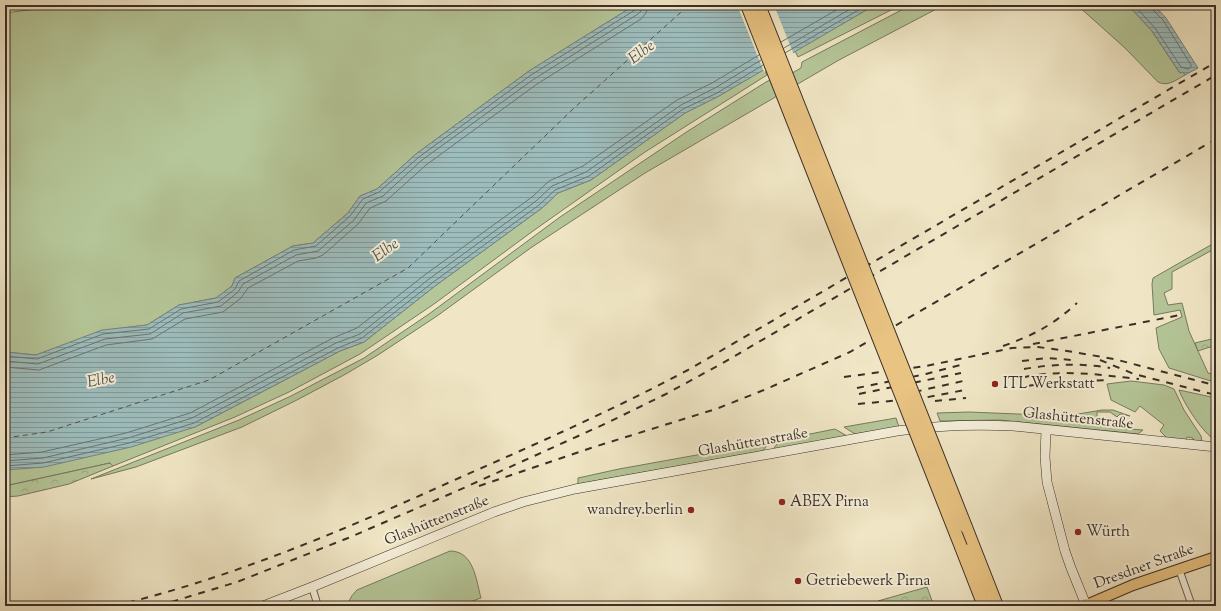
<svg xmlns="http://www.w3.org/2000/svg" width="1221" height="611" font-family="'Sorts Mill Goudy',serif">
	<style>
		.green { fill: #b5c698; stroke: #787a60 }
		.forest { fill: url(#forest-crowns); stroke: #787a60 }
		.water { fill: url(#water-rules); stroke: #768481 }
		.pier { fill: #f0e6c5 }
		.lines { fill: none; stroke-linecap: round; stroke-linejoin: round }
		.shore { stroke: #6c7672; stroke-width: 1 }
		.ferry { stroke: #54524d; stroke-width: 1; stroke-dasharray: 5 4; stroke-linecap: butt }
		.street-casing { stroke: #685d4f; stroke-width: 8 }
		.secondary-casing { stroke: #3b2f28; stroke-width: 10 }
		.primary-casing { stroke: #3b2f28; stroke-width: 12 }
		.highway-casing { stroke: #3b2f28; stroke-width: 14 }
		.street { stroke: #f5efd9; stroke-width: 6 }
		.secondary { stroke: #f5efd9; stroke-width: 9 }
		.primary { stroke: #e8c382; stroke-width: 10 }
		.highway { stroke: #e8c382; stroke-width: 12 }
		.rail { stroke: #3b2f28; stroke-width: 2; stroke-dasharray: 7 7; stroke-linecap: butt }
		.highway-bridge-casing { stroke: #3b2f28; stroke-width: 14; stroke-linecap: butt }
		.highway-bridge { stroke: #e8c382; stroke-width: 12 }
		.poi-dot { fill: #8f2418; stroke: #f5efd9; stroke-width: 1.5 }
		.labels { text-anchor: middle; dominant-baseline: central; stroke-width: 4; stroke-linejoin: round; paint-order: stroke }
		.poi-label { font-size: 15px; fill: #3b2f28; stroke: #f5efd9; text-anchor: start }
		.street-label { font-size: 15px; fill: #3b2f28; stroke: #f5efd9 }
		.water-label { font-size: 16px; font-style: italic; fill: #54524d; stroke: #f5efd9 }
	</style>
	<defs>
		<pattern id="forest-crowns" width="20" height="18" patternUnits="userSpaceOnUse"><rect width="20" height="18" fill="#b5c698"/><path d="M2 6a3 3 0 1 1 6 0M12 15a3 3 0 1 1 6 0" fill="none" stroke="#9daa83"/></pattern>
		<pattern id="water-rules" width="6" height="5" patternUnits="userSpaceOnUse"><rect width="6" height="5" fill="#9dbdbd"/><path d="M0 2.5h6" fill="none" stroke="#819a9a"/></pattern>
	</defs>
	<rect width="100%" height="100%" fill="#f0e6c5"/>
	<filter id="stains"><feTurbulence type="fractalNoise" baseFrequency=".005" numOctaves="4"/><feColorMatrix values="0 0 0 0 .2 0 0 0 0 .09 0 0 0 0 .02 0 0 0 .5 -.17"/></filter>
	<radialGradient id="worn" r=".72"><stop offset=".6" stop-color="#630" stop-opacity="0"/><stop offset="1" stop-color="#630" stop-opacity=".3"/></radialGradient>
	<!-- green -->
	<path class="green" d="M 67,5 L 635,5 L 529,71 L 416,154 L 377,189 L 360,196 L 348,213 L 313,243 L 293,246 L 235,278 L 232,286 L 216,298 L 179,305 L 147,325 L 102,331 L 36,355 L 5,352 L 5,13 Z
		M 875,5 L 901,5 L 798,57 L 795,51 Z
		M 911,5 L 944,5 L 839,60 L 645,173 L 532,247 L 437,316 L 378,355 L 344,375 L 295,401 L 242,427 L 136,467 L 91,479 L 239,420 L 291,396 L 364,358 L 429,314 L 560,217 L 688,131 L 766,82 L 770,80 L 773,84 L 801,68 L 802,62 Z
		M 1077,5 L 1128,5 L 1152,31 L 1179,72 L 1183,71 L 1185,75 C 1176,80 1168,87 1158,82 L 1125,48 Z
		M 764,69 L 767,75 L 645,152 L 533,231 L 434,304 L 360,354 L 289,392 L 235,417 L 113,466 L 110,463 L 5,486 L 5,470 L 195,427 L 340,351 L 364,342 L 435,286 L 542,208 L 558,193 L 591,180 L 685,113 L 719,96 Z
		M 1216,242 L 1216,248 L 1172,272 L 1172,289 L 1164,293 L 1168,305 L 1182,303 L 1189,331 L 1208,373 L 1216,375 L 1216,391 L 1212,389 L 1214,382 L 1169,368 L 1159,349 L 1156,328 L 1182,317 L 1180,310 L 1154,315 L 1152,284 L 1153,278 Z
		M 1131,381 L 1164,385 L 1174,389 L 1184,410 L 1201,436 L 1202,442 L 1193,441 L 1193,438 L 1187,437 L 1186,440 L 1168,439 L 1160,431 L 1164,425 L 1140,406 L 1135,412 L 1111,400 L 1107,384 Z
		M 1179,390 L 1216,398 L 1216,441 C 1203,433 1184,404 1179,390 Z
		M 1102,410 L 1113,410 L 1130,416 L 1120,414 L 1117,417 L 1110,412 L 1097,412 L 1097,418 L 1110,418 L 1117,421 L 1116,428 L 1143,430 L 1138,434 L 1000,420 L 940,421 L 937,413 L 969,412 L 1066,416 Z
		M 896,418 L 899,427 L 855,434 L 844,427 Z
		M 835,429 L 847,436 L 775,449 L 774,448 L 780,440 Z
		M 769,442 L 763,451 L 578,484 L 578,478 L 619,469 Z
		M 450,551 C 474,551 476,580 481,598 L 458,606 L 348,606 C 349,599 352,595 357,590 Z"/>
	<!-- forest -->
	<path class="forest" d="M 1216,338 L 1216,345 L 1198,351 L 1195,343 Z
		M 110,463 L 113,466 L 69,484 L 18,496 L 5,497 L 5,486 Z
		M 927,587 L 934,606 L 904,606 L 901,603 L 891,606 L 879,606 L 878,601 Z"/>
	<!-- water -->
	<path class="water" d="M 635,5 L 875,5 L 719,96 L 685,113 L 591,180 L 558,193 L 542,208 L 435,286 L 364,342 L 340,351 L 195,427 L 131,447 L 44,467 L 5,470 L 5,352 L 36,355 L 102,330 L 147,325 L 179,305 L 216,298 L 232,286 L 235,278 L 293,246 L 313,243 L 348,213 L 360,196 L 377,189 L 416,154 L 529,71 Z
		M 1128,5 L 1154,5 L 1166,18 L 1198,68 L 1185,75 L 1183,72 L 1180,73 L 1152,31 Z"/>
	<!-- pier -->
	<path class="pier" d="M 737,5 L 774,5 L 794,55 L 764,72 Z"/>
	<g class="lines">
		<!-- shore -->
		<path class="shore" d="M 1134,5 L 1155,28 L 1181,67 L 1188,69 L 1191,67 L 1191,65 L 1163,20 L 1152,9 L 1152,5
			M 781,42 L 845,5
			M 784,48 L 857,5
			M 785,53 L 867,5
			M 5,356 L 37,359 L 103,334 L 149,329 L 181,309 L 218,302 L 235,289 L 239,281 L 294,250 L 316,246 L 350,216 L 363,199 L 379,192 L 419,157 L 531,75 L 635,10 L 637,5
			M 5,361 L 38,364 L 105,339 L 150,334 L 183,313 L 221,306 L 238,292 L 243,284 L 296,255 L 318,251 L 354,220 L 366,203 L 383,196 L 422,160 L 534,79 L 638,14 L 641,11 L 642,5
			M 5,367 L 39,370 L 106,345 L 152,339 L 185,319 L 223,312 L 241,298 L 248,288 L 298,261 L 316,258 L 323,255 L 358,224 L 370,208 L 386,201 L 426,165 L 537,84 L 641,19 L 646,13 L 648,5
			M 5,455 L 42,452 L 126,433 L 190,413 L 333,338 L 357,328 L 426,274 L 532,197 L 549,181 L 583,166 L 677,100 L 712,83 L 759,55
			M 5,461 L 43,458 L 128,438 L 192,418 L 336,343 L 360,334 L 429,279 L 536,201 L 552,186 L 586,172 L 681,105 L 715,88 L 761,60
			M 5,466 L 43,463 L 129,443 L 194,423 L 338,348 L 362,338 L 432,283 L 539,205 L 555,190 L 589,176 L 683,109 L 717,93 L 763,65"/>
		<!-- ferry -->
		<path class="ferry" d="M 5,438 L 47,432 L 209,380 L 408,268 L 573,109 L 689,5"/>
		<defs>
			<path id="street" d="M 1179,569 L 1192,606
				M 312,587 L 318,606"/>
			<path id="secondary" d="M 1046,430 L 1045,457 L 1047,482 L 1065,551 L 1071,568 L 1086,605
				M 263,606 L 312,587 L 494,512 L 523,502 L 575,489 L 897,431 C 938,425 971,424 1013,426 L 1216,447"/>
			<path id="primary" d="M 1084,606 L 1133,585 L 1216,557"/>
			<path id="highway" d="M 966,527 L 997,606
				M 961,547 L 984,606
				M 1086,605 L 1086,606"/>
		</defs>
		<!-- street casing -->
		<use href="#street" class="street-casing"/>
		<!-- secondary casing -->
		<use href="#secondary" class="secondary-casing"/>
		<!-- primary casing -->
		<use href="#primary" class="primary-casing"/>
		<!-- highway casing -->
		<use href="#highway" class="highway-casing"/>
		<!-- street -->
		<use href="#street" class="street"/>
		<!-- secondary -->
		<use href="#secondary" class="secondary"/>
		<!-- primary -->
		<use href="#primary" class="primary"/>
		<!-- highway -->
		<use href="#highway" class="highway"/>
		<!-- rail -->
		<path class="rail" d="M 1033,344 L 1180,315
			M 1003,346 C 1034,335 1053,325 1077,303
			M 1100,360 L 1134,374 L 1216,395
			M 1022,361 L 1047,358 L 1072,360
			M 1024,369 C 1053,364 1081,363 1110,368
			M 844,377 L 926,366 L 1012,348 L 1038,347 L 1067,351 L 1114,359 L 1210,384
			M 1025,377 C 1063,369 1101,375 1139,379
			M 1027,386 L 1054,382 L 1110,380
			M 857,388 L 926,374 L 964,364
			M 859,394 L 961,373
			M 901,395 L 963,381
			M 935,401 L 966,398
			M 858,404 L 923,398 L 965,390
			M 479,486 L 597,446 L 716,409 L 764,390 L 850,352 L 1216,139
			M 114,606 C 235,577 346,529 459,478 C 536,444 613,410 688,370 L 1216,62
			M 158,606 L 237,582 L 348,538 L 457,491 L 609,422 L 666,394 L 721,364 L 1216,75"/>
		<defs>
			<path id="highway-bridge" d="M 747,5 L 961,547
				M 759,5 L 966,527"/>
		</defs>
		<!-- highway-bridge casing -->
		<use href="#highway-bridge" class="highway-bridge-casing"/>
		<!-- highway-bridge -->
		<use href="#highway-bridge" class="highway-bridge"/>
	</g>
	<!-- markers -->
	<g class="poi-dot">
		<circle cx="995" cy="384" r="4"/>
		<circle cx="782" cy="502" r="4"/>
		<circle cx="691" cy="510" r="4"/>
		<circle cx="1078" cy="532" r="4"/>
		<circle cx="798" cy="581" r="4"/>
	</g>
	<g class="labels">
		<!-- poi labels -->
		<g class="poi-label">
			<text x="1003" y="384">ITL Werkstatt</text>
			<text x="790" y="502">ABEX Pirna</text>
			<text x="683" y="510" text-anchor="end">wandrey.berlin</text>
			<text x="1086" y="532">Würth</text>
			<text x="806" y="581">Getriebewerk Pirna</text>
		</g>
		<!-- street labels -->
		<g class="street-label">
			<text transform="translate(1078 419) rotate(6)">Glashüttenstraße</text>
			<text transform="translate(753 443) rotate(-10)">Glashüttenstraße</text>
			<text transform="translate(437 521) rotate(-22)">Glashüttenstraße</text>
			<text transform="translate(1144 567) rotate(-20)">Dresdner Straße</text>
		</g>
		<!-- water labels -->
		<g class="water-label">
			<text transform="translate(642 53) rotate(-37)">Elbe</text>
			<text transform="translate(386 251) rotate(-36)">Elbe</text>
			<text transform="translate(101 381) rotate(-11)">Elbe</text>
		</g>
	</g>
	<!-- margin -->
	<rect width="1221" height="611" fill="none" stroke="#f0e6c5" stroke-width="20"/>
	<rect x="6" y="6" width="1209" height="599" fill="none" stroke="#3b2f28" stroke-width="2"/>
	<rect x="10" y="10" width="1201" height="591" fill="none" stroke="#3b2f28"/>
	<rect width="100%" height="100%" filter="url(#stains)"/>
	<rect width="100%" height="100%" fill="url(#worn)"/>
</svg>
